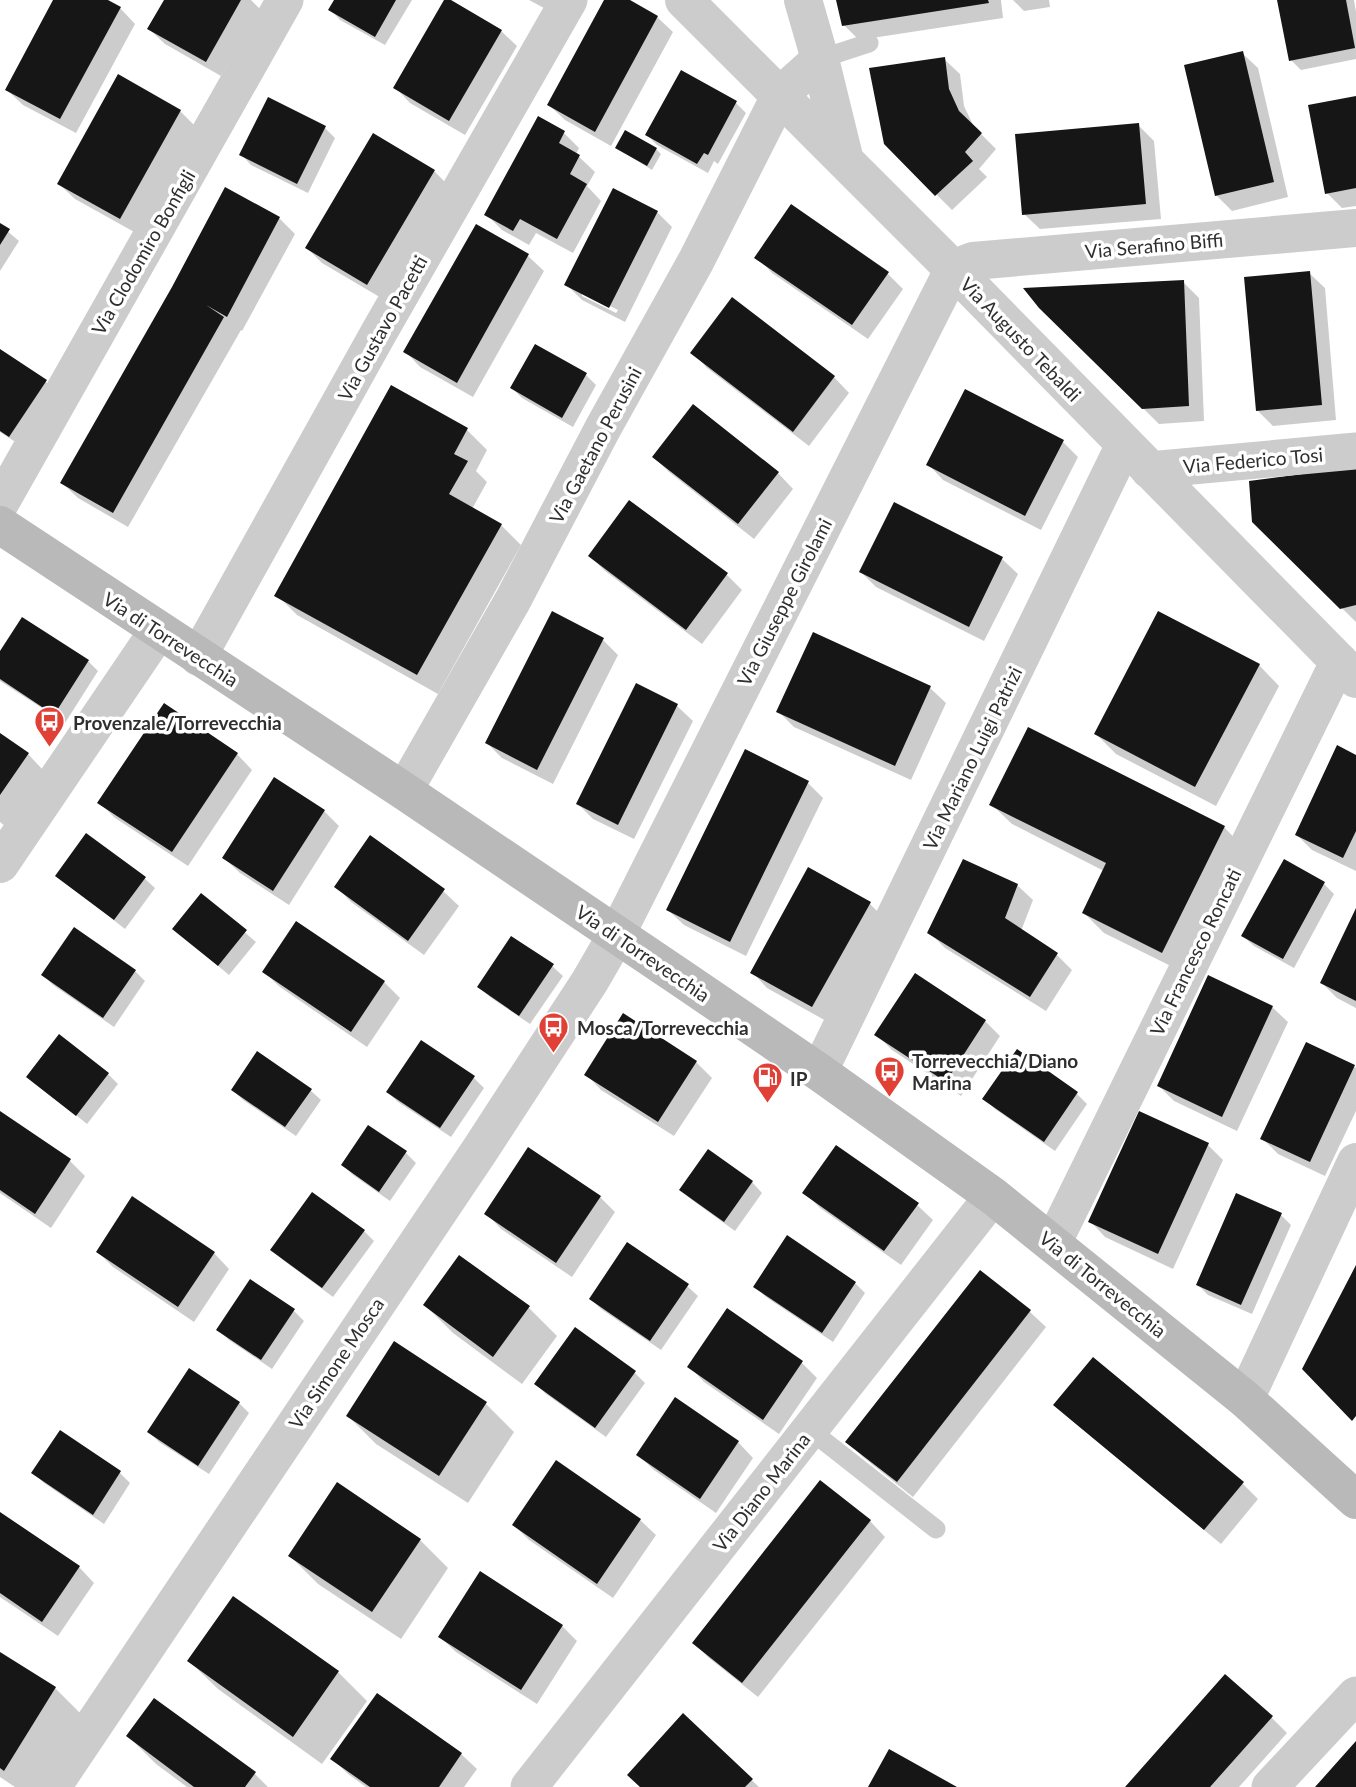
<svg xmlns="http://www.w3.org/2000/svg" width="1356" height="1787" font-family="Lato,sans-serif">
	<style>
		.shadow { fill: #0003; fill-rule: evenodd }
		.building { fill: #161616 }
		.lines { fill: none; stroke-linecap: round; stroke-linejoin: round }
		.service { stroke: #ccc; stroke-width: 19 }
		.minor { stroke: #ccc; stroke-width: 37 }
		.tertiary { stroke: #ccc; stroke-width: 38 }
		.secondary { stroke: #b9b9b9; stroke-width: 38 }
		.labels { text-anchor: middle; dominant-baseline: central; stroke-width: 7; stroke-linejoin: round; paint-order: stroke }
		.street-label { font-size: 19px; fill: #2f2f2f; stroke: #fff }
		.poi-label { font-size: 19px; font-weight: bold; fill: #2f2f2f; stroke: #fff; text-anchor: start }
	</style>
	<rect width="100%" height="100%" fill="#fff"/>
	<!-- shadow -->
	<path class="shadow" d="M 55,0 L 104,0 L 120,8 L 135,24 L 76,133 L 23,105 L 7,90 Z
		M 166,0 L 251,0 L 260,9 L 221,76 L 165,44 L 149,29 Z
		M 336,0 L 412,0 L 385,45 L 340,20 L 330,9 Z
		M 446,0 L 501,31 L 517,46 L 465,135 L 410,103 L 395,87 Z
		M 529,0 L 549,0 L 544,8 Z
		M 606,0 L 627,0 L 657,17 L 673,32 L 611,146 L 565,120 L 549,105 Z
		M 838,0 L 1001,0 L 1003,18 L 859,40 L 844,25 Z
		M 1049,0 L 1050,7 L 1024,11 L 1013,0 Z
		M 1279,0 L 1354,0 L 1356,12 L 1356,59 L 1301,70 L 1291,60 Z
		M 1242,53 L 1258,68 L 1288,197 L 1232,211 L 1216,195 Z
		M 944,59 L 960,74 L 964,106 L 974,127 L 996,149 L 979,169 L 987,177 L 952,210 L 885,143 Z
		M 682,73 L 736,103 L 746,113 L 718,164 L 714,161 L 708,173 L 657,145 L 647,135 Z
		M 1356,97 L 1356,206 L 1342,208 L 1327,193 Z
		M 180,111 L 196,127 L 136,233 L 75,199 L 59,184 Z
		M 1138,125 L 1154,141 L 1161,219 L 1040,229 L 1024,214 Z
		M 325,128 L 335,138 L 308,193 L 251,165 L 241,154 Z
		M 564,133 L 579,148 L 576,154 L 595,172 L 587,186 L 601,201 L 573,253 L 536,233 L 529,245 L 502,230 L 486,214 Z
		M 617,148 L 656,149 L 661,154 L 652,170 Z
		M 434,171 L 450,187 L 383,299 L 322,263 L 307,248 Z
		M 226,190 L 279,218 L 295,234 L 242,331 L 241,330 L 128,527 L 78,498 L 62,483 L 174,288 Z
		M 657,212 L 672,227 L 625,322 L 582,300 L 567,285 ZM 582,292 L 618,310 L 616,313 L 582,296 Z
		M 0,225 L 19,241 L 0,271 Z
		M 477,226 L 528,256 L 544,271 L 473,397 L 420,367 L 405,351 Z
		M 757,257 L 888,274 L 903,289 L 868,339 L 772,273 Z
		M 1309,273 L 1325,288 L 1336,420 L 1273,426 L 1258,411 Z
		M 1183,282 L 1199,298 L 1204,421 L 1159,424 L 1040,306 Z
		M 733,299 L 834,377 L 849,393 L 809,446 L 707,368 L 692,352 Z
		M 0,351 L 46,382 L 56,392 L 20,445 L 0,432 Z
		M 586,375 L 596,385 L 573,427 L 522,398 L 512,388 Z
		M 392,388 L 467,430 L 487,450 L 476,471 L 487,482 L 472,509 L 501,525 L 521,545 L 438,694 L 297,615 L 277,595 Z
		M 693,407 L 778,473 L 793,489 L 754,539 L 669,472 L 654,457 Z
		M 1063,442 L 1078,457 L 1041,530 L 943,480 L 928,464 Z
		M 1356,469 L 1356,622 L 1254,521 Z
		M 895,504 L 1002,559 L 1018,574 L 984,641 L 876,587 L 861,572 Z
		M 590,556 L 726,574 L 742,590 L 702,644 L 605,571 Z
		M 23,619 L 88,661 L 98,671 L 65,723 L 0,681 L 0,655 Z
		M 814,634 L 930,688 L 946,703 L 911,780 L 794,727 L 779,712 Z
		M 603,640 L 618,655 L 553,784 L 502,758 L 487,743 Z
		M 1259,665 L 1279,686 L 1216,806 L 1116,754 L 1096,734 Z
		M 637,686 L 677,706 L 693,721 L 634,839 L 593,819 L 578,804 Z
		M 0,735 L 28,754 L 43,770 L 5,826 L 0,822 Z
		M 237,754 L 252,770 L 188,866 L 115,818 L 100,803 Z
		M 1356,756 L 1356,871 L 1312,850 L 1297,835 Z
		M 808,783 L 823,798 L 746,956 L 684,925 L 668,910 Z
		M 991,804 L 1224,827 L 1244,848 L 1183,972 L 1104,933 L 1084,913 L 1104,871 L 1012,824 Z
		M 324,811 L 339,826 L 289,905 L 240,873 L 224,858 Z
		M 57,876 L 144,878 L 155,888 L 125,929 Z
		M 1324,884 L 1334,894 L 1294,968 L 1254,946 L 1243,936 Z
		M 1017,885 L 1033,900 L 1021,931 L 1057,955 L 1072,970 L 1046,1011 L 945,948 L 929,932 Z
		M 336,886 L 443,891 L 459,906 L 424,955 L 351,902 Z
		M 201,895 L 256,942 L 229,975 L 174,929 Z
		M 870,904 L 885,919 L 828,1022 L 767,988 L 752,972 Z
		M 1356,912 L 1356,1008 L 1337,998 L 1322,983 Z
		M 297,923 L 384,982 L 400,998 L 367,1047 L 280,987 L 264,972 Z
		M 552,966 L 563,976 L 530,1024 L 490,997 L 480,987 Z
		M 135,971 L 145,981 L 114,1027 L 53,985 L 43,975 Z
		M 1272,1007 L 1288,1022 L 1237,1131 L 1174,1101 L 1159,1086 Z
		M 624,1015 L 696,1062 L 712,1078 L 674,1136 L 601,1090 L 586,1074 Z
		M 985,1021 L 1000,1036 L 961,1096 L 892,1050 L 876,1034 Z
		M 1307,1044 L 1356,1068 L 1356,1111 L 1325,1176 L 1278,1154 L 1263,1139 Z
		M 1018,1052 L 1077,1094 L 1087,1104 L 1055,1151 L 995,1109 L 985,1099 Z
		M 108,1074 L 118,1084 L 87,1124 L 29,1077 Z
		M 474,1078 L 484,1088 L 451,1137 L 398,1102 L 388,1092 Z
		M 233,1090 L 310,1090 L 321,1100 L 296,1136 L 243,1100 Z
		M 0,1113 L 70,1161 L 85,1176 L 51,1228 L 0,1193 Z
		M 1208,1145 L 1223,1160 L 1173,1269 L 1105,1237 L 1090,1221 Z
		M 406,1153 L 416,1163 L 390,1201 L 353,1175 L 343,1165 Z
		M 752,1182 L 762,1193 L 735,1231 L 692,1200 L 681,1190 Z
		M 804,1192 L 917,1205 L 933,1220 L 901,1265 L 820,1208 Z
		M 1237,1195 L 1281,1215 L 1291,1225 L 1252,1314 L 1208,1295 L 1198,1285 Z
		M 600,1197 L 615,1212 L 572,1277 L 501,1229 L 486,1213 Z
		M 364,1231 L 374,1241 L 333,1297 L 283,1260 L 273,1250 Z
		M 98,1252 L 214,1253 L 229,1269 L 194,1322 L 113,1267 Z
		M 980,1272 L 1030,1312 L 1046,1327 L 913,1497 L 863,1457 L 848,1442 Z
		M 855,1283 L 865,1293 L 833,1342 L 766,1297 L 755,1287 Z
		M 687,1286 L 698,1296 L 661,1350 L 601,1309 L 591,1299 Z
		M 425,1305 L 529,1308 L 557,1336 L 522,1384 L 453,1333 Z
		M 727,1310 L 802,1363 L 817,1378 L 779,1434 L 704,1382 L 689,1366 Z
		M 294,1311 L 304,1321 L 272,1369 L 229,1340 L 219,1330 Z
		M 394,1344 L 486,1404 L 514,1432 L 468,1503 L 376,1444 L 348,1416 Z
		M 1093,1359 L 1243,1484 L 1258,1499 L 1221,1544 L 1071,1420 L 1055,1405 Z
		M 635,1373 L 645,1383 L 606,1437 L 546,1394 L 536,1384 Z
		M 239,1403 L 249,1413 L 209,1474 L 159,1442 L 149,1432 Z
		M 60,1432 L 120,1473 L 130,1483 L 104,1524 L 44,1483 L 34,1473 Z
		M 738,1442 L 753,1458 L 716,1513 L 654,1470 L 638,1455 Z
		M 0,1514 L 79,1567 L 94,1583 L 58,1636 L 0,1597 Z
		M 640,1520 L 656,1535 L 613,1598 L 529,1540 L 514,1525 Z
		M 870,1521 L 885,1537 L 758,1697 L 709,1658 L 694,1643 Z
		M 420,1540 L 448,1568 L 401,1639 L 318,1584 L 290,1556 Z
		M 233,1598 L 338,1672 L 367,1701 L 322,1764 L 218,1689 L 189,1661 Z
		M 562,1626 L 577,1641 L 537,1704 L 456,1652 L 440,1637 Z
		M 0,1654 L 55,1688 L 83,1716 L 39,1787 L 15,1787 L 0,1777 Z
		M 683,1716 L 759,1787 L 642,1787 Z
		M 1271,1717 L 1287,1733 L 1239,1787 L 1127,1787 Z
		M 128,1736 L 255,1774 L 268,1787 L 187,1787 L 156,1764 Z
		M 461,1754 L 477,1769 L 464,1787 L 366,1787 L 348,1774 L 333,1759 Z"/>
	<!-- building -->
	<path class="building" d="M 53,0 L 108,0 L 121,7 L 60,119 L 5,90 Z
		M 164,0 L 241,0 L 206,62 L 147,29 Z
		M 334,0 L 396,0 L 375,37 L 328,10 Z
		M 444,0 L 451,0 L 502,30 L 449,121 L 393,88 Z
		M 604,0 L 630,0 L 658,16 L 595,132 L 547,105 Z
		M 836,0 L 988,0 L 989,3 L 842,26 Z
		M 1277,0 L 1346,0 L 1355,48 L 1289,61 Z
		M 1243,51 L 1274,182 L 1215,196 L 1184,65 Z
		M 945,57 L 949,89 L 959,111 L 982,133 L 965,152 L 973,161 L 935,196 L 884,144 L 869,68 Z
		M 681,70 L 737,101 L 708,155 L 704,153 L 697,164 L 645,135 Z
		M 118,74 L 181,110 L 120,219 L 57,184 Z
		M 1356,96 L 1356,188 L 1325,194 L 1308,105 Z
		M 268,97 L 326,126 L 297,184 L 239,155 Z
		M 538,116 L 565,131 L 559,143 L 580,155 L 570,174 L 587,184 L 557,239 L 520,219 L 513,231 L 484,215 Z
		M 1139,123 L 1146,204 L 1022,215 L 1015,134 Z
		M 625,130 L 657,148 L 647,166 L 615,148 Z
		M 373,133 L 435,170 L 367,285 L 305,248 Z
		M 225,187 L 280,217 L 227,317 L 206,305 L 224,317 L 113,513 L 60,483 L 172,287 Z
		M 613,188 L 658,211 L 609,308 L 564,285 Z
		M 791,204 L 889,272 L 852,325 L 754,258 Z
		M 0,223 L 10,229 L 0,245 Z
		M 476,224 L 529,254 L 457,383 L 403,352 Z
		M 1310,271 L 1322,405 L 1256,411 L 1244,277 Z
		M 1184,280 L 1189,406 L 1142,409 L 1039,308 L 1023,288 Z
		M 732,297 L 835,376 L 793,432 L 690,353 Z
		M 535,344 L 587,373 L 562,418 L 510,388 Z
		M 0,349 L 47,380 L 9,437 L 0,431 Z
		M 391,385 L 468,428 L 454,454 L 468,461 L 449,494 L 502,524 L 417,675 L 274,596 Z
		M 965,389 L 1064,440 L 1025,516 L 926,465 Z
		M 693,404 L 779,472 L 738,524 L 652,457 Z
		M 1356,467 L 1356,605 L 1340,609 L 1252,522 L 1249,481 Z
		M 629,500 L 728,573 L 686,630 L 588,556 Z
		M 894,502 L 1003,557 L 969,627 L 859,572 Z
		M 552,611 L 604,638 L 537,770 L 485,743 Z
		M 1158,611 L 1260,664 L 1195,787 L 1094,734 Z
		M 22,617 L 89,660 L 54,715 L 0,679 L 0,651 Z
		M 813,632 L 931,686 L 895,766 L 776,712 Z
		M 636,683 L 678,704 L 618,825 L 576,804 Z
		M 164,703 L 238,753 L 172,852 L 97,803 Z
		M 1028,727 L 1225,826 L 1162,953 L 1082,913 L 1106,863 L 989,805 Z
		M 0,733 L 29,753 L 0,795 Z
		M 1337,745 L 1356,755 L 1356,831 L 1343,858 L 1295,835 Z
		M 745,749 L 809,781 L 730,942 L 666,910 Z
		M 274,777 L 325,810 L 273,891 L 222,858 Z
		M 86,833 L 146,877 L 114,920 L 55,876 Z
		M 370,835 L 445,889 L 408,941 L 334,887 Z
		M 963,859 L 1018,884 L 1005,918 L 1058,953 L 1030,997 L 927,933 Z
		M 1284,859 L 1325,882 L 1283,959 L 1241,936 Z
		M 808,867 L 871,902 L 812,1007 L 750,973 Z
		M 201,893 L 247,930 L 218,966 L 172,929 Z
		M 1356,908 L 1356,1001 L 1320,983 Z
		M 296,921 L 385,981 L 351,1032 L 262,972 Z
		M 74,927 L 136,970 L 103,1018 L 41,975 Z
		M 511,936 L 554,964 L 519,1016 L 477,987 Z
		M 915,973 L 986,1020 L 946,1082 L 874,1035 Z
		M 1208,975 L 1273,1006 L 1222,1117 L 1157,1086 Z
		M 623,1013 L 697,1061 L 658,1122 L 584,1075 Z
		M 59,1034 L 109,1073 L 76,1116 L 26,1077 Z
		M 421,1040 L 475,1076 L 440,1128 L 386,1092 Z
		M 1306,1042 L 1355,1065 L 1310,1162 L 1260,1139 Z
		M 1017,1049 L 1078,1092 L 1044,1142 L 982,1099 Z
		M 257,1051 L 312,1089 L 285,1127 L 231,1090 Z
		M 0,1111 L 71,1159 L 35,1214 L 0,1190 Z
		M 1139,1111 L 1209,1143 L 1158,1254 L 1088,1222 Z
		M 368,1125 L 407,1151 L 379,1192 L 341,1165 Z
		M 836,1145 L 919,1203 L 884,1251 L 802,1193 Z
		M 528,1147 L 601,1196 L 556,1263 L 484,1214 Z
		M 708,1149 L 753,1181 L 724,1222 L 679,1190 Z
		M 312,1192 L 365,1230 L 322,1288 L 270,1250 Z
		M 1236,1193 L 1282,1213 L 1241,1305 L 1196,1285 Z
		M 132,1196 L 215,1252 L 178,1307 L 96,1252 Z
		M 787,1235 L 856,1282 L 822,1333 L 753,1287 Z
		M 627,1242 L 689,1284 L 650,1341 L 589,1299 Z
		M 459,1255 L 530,1306 L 493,1357 L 423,1305 Z
		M 1356,1265 L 1356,1416 L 1352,1421 L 1302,1369 Z
		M 980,1270 L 1031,1310 L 897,1482 L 845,1442 Z
		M 250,1279 L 295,1309 L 261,1360 L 216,1330 Z
		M 727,1308 L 803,1361 L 763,1420 L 687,1367 Z
		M 575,1327 L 636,1371 L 595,1428 L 534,1384 Z
		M 394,1341 L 487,1402 L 439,1476 L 346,1416 Z
		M 1093,1357 L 1244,1482 L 1204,1530 L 1053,1405 Z
		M 189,1368 L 240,1402 L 198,1466 L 147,1432 Z
		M 675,1397 L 739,1441 L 700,1499 L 636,1455 Z
		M 60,1430 L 121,1471 L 93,1515 L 31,1473 Z
		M 556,1460 L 641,1519 L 597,1584 L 512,1525 Z
		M 820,1480 L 871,1520 L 742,1683 L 692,1643 Z
		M 337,1482 L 421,1539 L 372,1612 L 288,1556 Z
		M 0,1512 L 80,1566 L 42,1622 L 0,1593 Z
		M 480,1571 L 563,1625 L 521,1690 L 438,1637 Z
		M 233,1596 L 339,1671 L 293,1737 L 187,1661 Z
		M 0,1652 L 56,1687 L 4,1771 L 0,1768 Z
		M 1225,1674 L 1273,1716 L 1210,1787 L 1125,1787 Z
		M 377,1693 L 462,1753 L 439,1787 L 370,1787 L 330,1759 Z
		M 154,1698 L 256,1772 L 245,1787 L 194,1787 L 126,1736 Z
		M 683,1713 L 753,1779 L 745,1787 L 640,1787 L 627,1775 Z
		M 1356,1741 L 1356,1787 L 1315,1787 Z
		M 889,1749 L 957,1787 L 868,1787 Z"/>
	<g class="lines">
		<!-- service -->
		<path class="service" d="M 820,59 L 869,43
			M 810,1430 L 936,1529"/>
		<!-- minor -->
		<path class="minor" d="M 1149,470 L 1356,451
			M 0,504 L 285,0
			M 198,657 L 378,334 L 569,0
			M 404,791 L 513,600 L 603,428 L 696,261 L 780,95 L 820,59
			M 616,936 L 953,269
			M 819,1072 L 1124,445
			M 1053,1243 L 1339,661
			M 529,1787 L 993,1196
			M 1270,1787 L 1356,1695"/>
		<!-- tertiary -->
		<path class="tertiary" d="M 684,0 L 953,269 L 1356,679
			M 803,0 L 820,59 L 845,161
			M 953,269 L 973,261 L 1356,228
			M 0,864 L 158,631
			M 1245,1399 L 1356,1162
			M 52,1787 L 480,1150 L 590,981 L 616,936"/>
		<!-- secondary -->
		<path class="secondary" d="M 0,525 L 404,791 L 681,978 L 819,1072 L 993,1196 L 1245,1399 L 1356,1500"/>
	</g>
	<!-- icons -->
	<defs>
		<symbol id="bus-pin" viewBox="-11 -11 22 30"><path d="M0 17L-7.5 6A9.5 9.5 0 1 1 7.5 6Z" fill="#e14036" stroke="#fff"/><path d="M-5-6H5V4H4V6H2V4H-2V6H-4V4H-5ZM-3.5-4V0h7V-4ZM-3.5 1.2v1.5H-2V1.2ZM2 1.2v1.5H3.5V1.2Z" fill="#fff"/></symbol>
		<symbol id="fuel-pin" viewBox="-11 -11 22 30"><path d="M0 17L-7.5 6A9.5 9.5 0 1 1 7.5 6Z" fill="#e14036" stroke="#fff"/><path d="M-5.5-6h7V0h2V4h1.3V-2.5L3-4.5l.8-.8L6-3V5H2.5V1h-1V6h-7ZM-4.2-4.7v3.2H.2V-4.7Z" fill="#fff"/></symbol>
	</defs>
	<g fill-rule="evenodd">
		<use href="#bus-pin" x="32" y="704" width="35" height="47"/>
		<use href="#bus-pin" x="536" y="1010" width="35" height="47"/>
		<use href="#bus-pin" x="872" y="1054" width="35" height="47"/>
		<use href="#fuel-pin" x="750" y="1060" width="35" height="47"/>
	</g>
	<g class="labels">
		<!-- street labels -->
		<g class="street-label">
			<text transform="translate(1154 245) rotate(-5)">Via Serafino Biffi</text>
			<text transform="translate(143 252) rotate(-60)">Via Clodomiro Bonfigli</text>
			<text transform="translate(382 328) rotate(-61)">Via Gustavo Pacetti</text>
			<text transform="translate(1021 339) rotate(46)">Via Augusto Tebaldi</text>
			<text transform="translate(595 445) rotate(-62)">Via Gaetano Perusini</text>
			<text transform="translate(1253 460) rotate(-5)">Via Federico Tosi</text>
			<text transform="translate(784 602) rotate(-63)">Via Giuseppe Girolami</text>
			<text transform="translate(171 639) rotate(33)">Via di Torrevecchia</text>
			<text transform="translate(972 758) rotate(-64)">Via Mariano Luigi Patrizi</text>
			<text transform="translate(1195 952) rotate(-64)">Via Francesco Roncati</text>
			<text transform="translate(643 953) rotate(34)">Via di Torrevecchia</text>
			<text transform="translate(1103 1284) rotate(39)">Via di Torrevecchia</text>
			<text transform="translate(336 1363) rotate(-56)">Via Simone Mosca</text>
			<text transform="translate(761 1492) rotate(-52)">Via Diano Marina</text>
		</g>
		<!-- poi labels -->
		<g class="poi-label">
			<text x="73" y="722">Provenzale/Torrevecchia</text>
			<text x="577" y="1027">Mosca/Torrevecchia</text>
			<text x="912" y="1060">Torrevecchia/Diano<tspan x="912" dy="22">Marina</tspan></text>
			<text x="790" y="1078">IP</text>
		</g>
	</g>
</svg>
